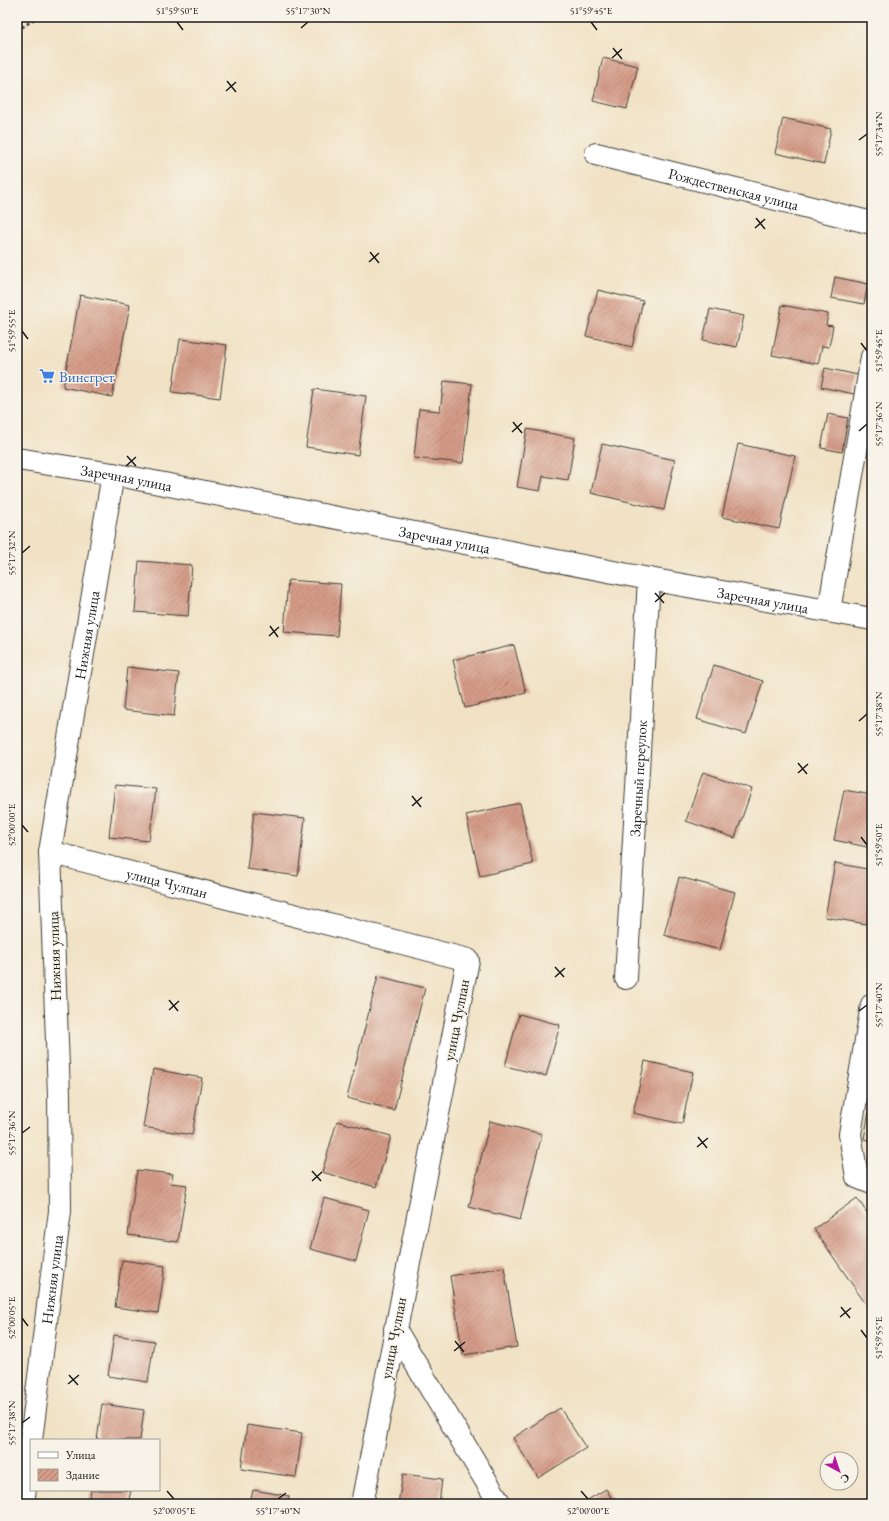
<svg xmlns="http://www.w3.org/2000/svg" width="889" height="1521" font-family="'EB Garamond',serif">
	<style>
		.building { fill: url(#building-hatch) }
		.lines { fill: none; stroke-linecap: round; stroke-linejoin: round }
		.minor-casing { stroke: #3c3a35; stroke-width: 24 }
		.path { stroke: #3c3a35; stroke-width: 2.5; stroke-dasharray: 3 3; stroke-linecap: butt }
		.minor { stroke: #fff; stroke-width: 22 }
		.ticks { fill: none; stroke: #1c1c1c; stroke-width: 1.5 }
		.labels { text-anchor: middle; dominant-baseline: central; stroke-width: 3; stroke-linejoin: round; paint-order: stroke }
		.street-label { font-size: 15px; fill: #1c1c1c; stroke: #f7f3e8 }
		.shop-label { font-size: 15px; fill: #366cbe; stroke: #f7f3e8; text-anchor: start }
		.neatline { fill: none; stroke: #1c1c1c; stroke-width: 1.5 }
		.ticks-label { font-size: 10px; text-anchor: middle; fill: #1c1c1c }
	</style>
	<defs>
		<pattern id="building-hatch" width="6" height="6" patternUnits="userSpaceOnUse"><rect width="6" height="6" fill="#d59c88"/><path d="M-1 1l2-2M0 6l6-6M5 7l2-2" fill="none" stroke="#ac7e6e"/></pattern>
	</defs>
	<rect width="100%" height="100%" fill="#f7f3e8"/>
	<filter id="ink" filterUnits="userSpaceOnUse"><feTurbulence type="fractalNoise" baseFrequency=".025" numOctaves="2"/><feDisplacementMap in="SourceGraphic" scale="8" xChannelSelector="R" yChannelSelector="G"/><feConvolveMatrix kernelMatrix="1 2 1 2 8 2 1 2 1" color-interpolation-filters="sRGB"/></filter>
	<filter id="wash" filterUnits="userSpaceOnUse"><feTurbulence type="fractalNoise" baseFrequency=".012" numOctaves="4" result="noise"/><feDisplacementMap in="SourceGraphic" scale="16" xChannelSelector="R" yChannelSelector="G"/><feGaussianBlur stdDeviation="0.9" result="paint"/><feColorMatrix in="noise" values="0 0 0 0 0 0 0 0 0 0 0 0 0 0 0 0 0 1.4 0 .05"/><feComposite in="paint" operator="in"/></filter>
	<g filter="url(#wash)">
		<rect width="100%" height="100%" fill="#f1e2c5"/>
		<g id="blocks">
			<!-- building -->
			<path class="building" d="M 603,58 L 638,66 L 627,109 L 593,101 Z
				M 783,118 L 831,129 L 824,164 L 775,153 Z
				M 835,277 L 868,284 L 864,304 L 831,298 Z
				M 598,290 L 643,301 L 632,347 L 586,336 Z
				M 80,295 L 130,305 L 112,397 L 63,387 Z
				M 782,305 L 828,314 L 826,325 L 833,326 L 829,347 L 822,346 L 818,364 L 772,355 Z
				M 710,309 L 744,316 L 737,347 L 703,340 Z
				M 180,339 L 227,345 L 220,398 L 172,392 Z
				M 825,368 L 858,375 L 854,394 L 821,387 Z
				M 444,381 L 472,384 L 463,463 L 414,458 L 419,409 L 440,411 Z
				M 314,389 L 366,396 L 358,455 L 306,447 Z
				M 828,414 L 848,418 L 842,452 L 821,448 Z
				M 527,429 L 575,438 L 568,480 L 543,476 L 540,491 L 517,487 Z
				M 602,444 L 675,460 L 664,510 L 591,493 Z
				M 738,444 L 795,456 L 779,529 L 722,517 Z
				M 139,561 L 192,565 L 188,616 L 135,612 Z
				M 288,580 L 341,584 L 337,636 L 284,632 Z
				M 514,645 L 526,693 L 465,708 L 453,660 Z
				M 714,665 L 763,681 L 746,734 L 697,719 Z
				M 127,667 L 179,673 L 174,716 L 123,710 Z
				M 703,772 L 752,789 L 735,838 L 686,821 Z
				M 115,785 L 156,789 L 149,841 L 109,837 Z
				M 844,790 L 872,795 L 872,848 L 834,840 Z
				M 520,803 L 533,864 L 480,876 L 466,815 Z
				M 254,812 L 305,818 L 298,876 L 247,869 Z
				M 835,863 L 872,870 L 872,925 L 825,917 Z
				M 679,877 L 735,892 L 720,950 L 664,935 Z
				M 378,976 L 425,988 L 394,1110 L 347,1098 Z
				M 519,1014 L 560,1025 L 546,1076 L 505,1066 Z
				M 645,1061 L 693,1072 L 682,1124 L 633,1113 Z
				M 153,1069 L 202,1078 L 192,1135 L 143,1127 Z
				M 871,1100 L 872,1100 L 872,1141 L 864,1139 Z
				M 337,1121 L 391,1136 L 376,1187 L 322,1172 Z
				M 490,1121 L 542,1134 L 520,1220 L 469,1207 Z
				M 137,1170 L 173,1174 L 171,1183 L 187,1185 L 178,1242 L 128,1235 Z
				M 324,1198 L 369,1210 L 356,1261 L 310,1249 Z
				M 857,1198 L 872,1220 L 872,1313 L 814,1229 Z
				M 122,1260 L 165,1266 L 158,1313 L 115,1307 Z
				M 504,1267 L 517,1347 L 463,1355 L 450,1276 Z
				M 114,1335 L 154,1341 L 148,1382 L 108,1376 Z
				M 102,1404 L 144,1410 L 140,1440 L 97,1440 Z
				M 560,1408 L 586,1448 L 538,1478 L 513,1438 Z
				M 247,1425 L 302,1433 L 296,1477 L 241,1469 Z
				M 403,1474 L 442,1479 L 439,1504 L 398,1504 Z
				M 606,1489 L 615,1504 L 581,1504 Z
				M 91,1490 L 131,1490 L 128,1504 L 88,1504 Z
				M 253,1490 L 289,1496 L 288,1504 L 250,1504 Z"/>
		</g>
	</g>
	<g filter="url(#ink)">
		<use href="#blocks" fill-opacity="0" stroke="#3c3a35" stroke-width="1"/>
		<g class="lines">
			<defs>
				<g id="minor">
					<path id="s1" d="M 596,154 L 872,223"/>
					<path id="s2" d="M 17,459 L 113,474 L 649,579 L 872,619"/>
					<path d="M 829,611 L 872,357"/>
					<path id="s3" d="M 50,852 L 468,960 L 362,1504"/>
					<path id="s4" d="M 626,978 L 649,579"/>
					<path d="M 872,1005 L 850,1134 L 857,1177 L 872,1183"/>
					<path d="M 395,1329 L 500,1504"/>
					<path id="s5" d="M 31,1440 L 60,1211 L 59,1095 L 50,852 L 113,474"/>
					<path d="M 23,1504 L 31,1440"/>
				</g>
			</defs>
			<!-- minor casing -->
			<use href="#minor" class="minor-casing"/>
			<!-- path -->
			<path class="path" d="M 17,31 L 37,17"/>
			<!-- minor -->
			<use href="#minor" class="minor"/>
		</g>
	</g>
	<!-- ticks -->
	<path class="ticks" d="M 177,22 L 183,30M 591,22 L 597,30M 301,28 L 308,22M 613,48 L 622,59M 612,58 L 622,49M 227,81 L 236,92M 226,91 L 236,82M 859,140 L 867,134M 756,218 L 765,229M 755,228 L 765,219M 370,252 L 379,263M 369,262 L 379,253M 22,331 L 28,339M 861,343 L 867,351M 513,422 L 522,433M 859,431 L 867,424M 512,432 L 522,423M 127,456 L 136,466M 126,466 L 136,457M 22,553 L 30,546M 655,593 L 664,603M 655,602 L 665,593M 270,626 L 278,637M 269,636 L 279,627M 859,721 L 867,714M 798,763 L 807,774M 798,773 L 808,764M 412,796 L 421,807M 412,806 L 422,797M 22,825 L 28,832M 861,837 L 867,845M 555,967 L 564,977M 555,977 L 565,968M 169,1000 L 178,1011M 169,1010 L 179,1001M 859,1011 L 867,1005M 22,1133 L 30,1127M 698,1137 L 707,1148M 697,1147 L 708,1138M 312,1171 L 321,1181M 312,1181 L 322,1172M 841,1307 L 850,1318M 840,1317 L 851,1308M 22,1318 L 28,1326M 861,1330 L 867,1338M 455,1341 L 464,1352M 454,1351 L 465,1342M 69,1375 L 78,1385M 68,1384 L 79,1375M 22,1423 L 30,1417M 167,1491 L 174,1499M 581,1491 L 588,1499M 278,1499 L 286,1493"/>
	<!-- icons -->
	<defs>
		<symbol id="supermarket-bare" viewBox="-9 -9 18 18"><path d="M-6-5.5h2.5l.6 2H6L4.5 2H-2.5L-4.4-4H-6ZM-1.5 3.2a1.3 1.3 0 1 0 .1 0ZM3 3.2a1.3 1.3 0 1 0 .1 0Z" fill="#3f7fe0" stroke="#f7f3e8" stroke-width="2.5" paint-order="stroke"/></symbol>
	</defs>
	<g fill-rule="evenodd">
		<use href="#supermarket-bare" x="36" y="365" width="22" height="22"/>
	</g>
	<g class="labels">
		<!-- street labels -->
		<g class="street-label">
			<text stroke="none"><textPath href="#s1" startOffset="142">Рождественская улица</textPath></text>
			<text stroke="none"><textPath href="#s2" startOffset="111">Заречная улица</textPath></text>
			<text stroke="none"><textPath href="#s2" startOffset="435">Заречная улица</textPath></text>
			<text stroke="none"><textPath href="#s2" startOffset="759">Заречная улица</textPath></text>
			<text stroke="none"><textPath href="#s5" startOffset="810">Нижняя улица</textPath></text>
			<text stroke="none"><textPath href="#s4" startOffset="200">Заречный переулок</textPath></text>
			<text stroke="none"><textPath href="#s3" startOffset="121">улица Чулпан</textPath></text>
			<text transform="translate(54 956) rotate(-92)">Нижняя улица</text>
			<text transform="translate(456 1020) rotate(-79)">улица Чулпан</text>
			<text stroke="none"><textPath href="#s5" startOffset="162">Нижняя улица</textPath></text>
			<text transform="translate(393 1338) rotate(-79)">улица Чулпан</text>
		</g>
		<!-- shop labels -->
		<g class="shop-label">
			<text x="59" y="376">Винегрет</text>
		</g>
	</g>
	<!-- margin -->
	<rect width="889" height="1521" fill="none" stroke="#f7f3e8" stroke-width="44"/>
	<!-- legend -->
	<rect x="30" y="1439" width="130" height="52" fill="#f7f3e8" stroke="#9f9d96"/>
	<rect x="38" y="1452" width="20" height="6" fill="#ffffff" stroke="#9f9d96"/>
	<text x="66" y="1459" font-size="12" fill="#1c1c1c">Улица</text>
	<rect x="38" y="1469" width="20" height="12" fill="url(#building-hatch)" stroke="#9f9d96"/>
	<text x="66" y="1479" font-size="12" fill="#1c1c1c">Здание</text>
	<!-- north arrow -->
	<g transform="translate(839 1471) rotate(140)"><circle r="19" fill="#f7f3e8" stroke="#9f9d96"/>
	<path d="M0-3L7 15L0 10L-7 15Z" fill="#b5179e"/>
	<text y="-6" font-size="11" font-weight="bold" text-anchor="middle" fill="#1c1c1c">С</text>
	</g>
	<rect x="22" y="22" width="845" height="1477" class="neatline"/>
	<g class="ticks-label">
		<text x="177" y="14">51°59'50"E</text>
		<text x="308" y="14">55°17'30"N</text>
		<text x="591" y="14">51°59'45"E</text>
		<text transform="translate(878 134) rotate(-90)" y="4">55°17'34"N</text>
		<text transform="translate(11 331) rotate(-90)" y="4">51°59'55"E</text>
		<text transform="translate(878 351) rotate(-90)" y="4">51°59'45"E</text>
		<text transform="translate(878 424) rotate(-90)" y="4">55°17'36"N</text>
		<text transform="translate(11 553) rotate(-90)" y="4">55°17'32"N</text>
		<text transform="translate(878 714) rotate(-90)" y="4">55°17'38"N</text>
		<text transform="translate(11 825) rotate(-90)" y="4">52°00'00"E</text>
		<text transform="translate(878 845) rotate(-90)" y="4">51°59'50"E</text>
		<text transform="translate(878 1005) rotate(-90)" y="4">55°17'40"N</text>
		<text transform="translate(11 1133) rotate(-90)" y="4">55°17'36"N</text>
		<text transform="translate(11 1318) rotate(-90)" y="4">52°00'05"E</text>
		<text transform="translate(878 1338) rotate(-90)" y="4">51°59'55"E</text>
		<text transform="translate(11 1423) rotate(-90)" y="4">55°17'38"N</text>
		<text x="174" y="1514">52°00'05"E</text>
		<text x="278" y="1514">55°17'40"N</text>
		<text x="588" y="1514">52°00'00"E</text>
	</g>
</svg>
